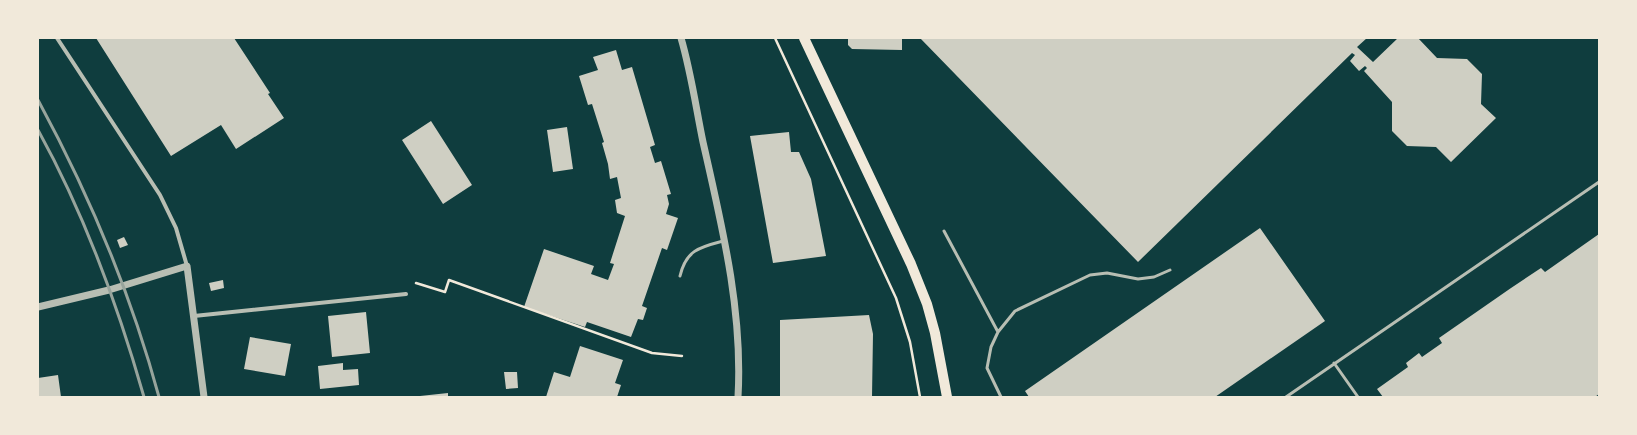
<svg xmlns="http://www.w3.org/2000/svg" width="1637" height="435" font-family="Manrope,sans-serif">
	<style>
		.building { fill: #cfcfc3 }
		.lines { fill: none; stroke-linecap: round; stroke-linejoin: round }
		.path { stroke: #f1e9da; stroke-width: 2.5 }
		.service { stroke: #b8beb3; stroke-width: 3 }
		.minor { stroke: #b8beb3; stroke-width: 4 }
		.tertiary { stroke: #b8beb3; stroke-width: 7 }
		.primary { stroke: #f1e9da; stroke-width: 10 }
		.rail { stroke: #97a49c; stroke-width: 3 }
	</style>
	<rect width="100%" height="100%" fill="#0f3d3e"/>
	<!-- building -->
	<path class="building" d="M 96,38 L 234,38 L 270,93 L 268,94 L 284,118 L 236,149 L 221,125 L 171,156 Z
		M 848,38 L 902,38 L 902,50 L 852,49 L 848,45 Z
		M 920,38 L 1367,38 L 1357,47 L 1373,62 L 1398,38 L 1418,38 L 1437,58 L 1467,59 L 1482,74 L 1481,104 L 1496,118 L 1451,162 L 1436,147 L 1407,146 L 1392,131 L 1392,102 L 1364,71 L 1367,68 L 1365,66 L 1359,71 L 1350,61 L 1355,55 L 1352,53 L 1138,262 Z
		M 616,50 L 622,70 L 632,67 L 655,145 L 650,147 L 655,163 L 661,161 L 671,194 L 667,195 L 669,204 L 666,214 L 678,218 L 667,250 L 662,248 L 642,306 L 647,308 L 643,320 L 638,319 L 631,337 L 587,322 L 585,327 L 524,307 L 544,249 L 594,266 L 591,274 L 608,280 L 614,264 L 610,263 L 625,216 L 617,213 L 615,200 L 621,198 L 617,177 L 610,179 L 608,164 L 602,143 L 604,142 L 592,104 L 588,105 L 579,76 L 598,70 L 593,57 Z
		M 431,121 L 472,185 L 443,204 L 402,140 Z
		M 567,127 L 573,169 L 553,172 L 547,130 Z
		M 789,132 L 791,152 L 799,152 L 811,179 L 826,256 L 773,263 L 750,136 Z
		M 1260,228 L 1325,321 L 1215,397 L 1029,397 L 1025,391 Z
		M 1599,234 L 1599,394 L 1595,397 L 1383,397 L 1377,389 L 1408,367 L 1406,363 L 1419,353 L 1422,357 L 1442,343 L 1439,338 L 1511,288 L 1541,268 L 1545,272 Z
		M 124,237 L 128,245 L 120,248 L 117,240 Z
		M 223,280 L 224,288 L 211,291 L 209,283 Z
		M 366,312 L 370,353 L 332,357 L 328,316 Z
		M 869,315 L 873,334 L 872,397 L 780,397 L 780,320 Z
		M 250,337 L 291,344 L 285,376 L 244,369 Z
		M 580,346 L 623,360 L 615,383 L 621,385 L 617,397 L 580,396 L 580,397 L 546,397 L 554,372 L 570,377 Z
		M 343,363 L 343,370 L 358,369 L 359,385 L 320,389 L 318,366 Z
		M 504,372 L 517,372 L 518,388 L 506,389 Z
		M 58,375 L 61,397 L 38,397 L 38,378 Z
		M 448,393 L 448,397 L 420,397 L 420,396 Z"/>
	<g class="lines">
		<!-- path -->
		<path class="path" d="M 775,38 L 896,298 L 910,342 L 920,397
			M 416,283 L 445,292 L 449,280 L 652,353 L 682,356"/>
		<!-- service -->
		<path class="service" d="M 944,231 L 998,332
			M 680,276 C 686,250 700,247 723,241
			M 1334,363 L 1358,397
			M 1001,397 L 987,368 L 991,347 L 998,332 L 1015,311 L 1090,275 L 1107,273 L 1138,279 L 1154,277 L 1170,270
			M 1286,397 L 1599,182"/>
		<!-- minor -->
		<path class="minor" d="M 57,38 L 160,195 L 176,228 L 187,266
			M 194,316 L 406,294"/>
		<!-- tertiary -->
		<path class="tertiary" d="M 681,38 C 691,72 696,108 703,142 C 722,226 743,311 738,397
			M 38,307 L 109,290 L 187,266 L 204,397"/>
		<!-- primary -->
		<path class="primary" d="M 804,38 L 911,264 L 927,304 L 935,333 L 947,397"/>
		<!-- rail -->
		<path class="rail" d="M 38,100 C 89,194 131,294 159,397
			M 38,130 C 84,213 118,306 144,397"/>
	</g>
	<!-- border -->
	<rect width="1637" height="435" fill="none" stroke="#f1e9da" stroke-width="78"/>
</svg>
